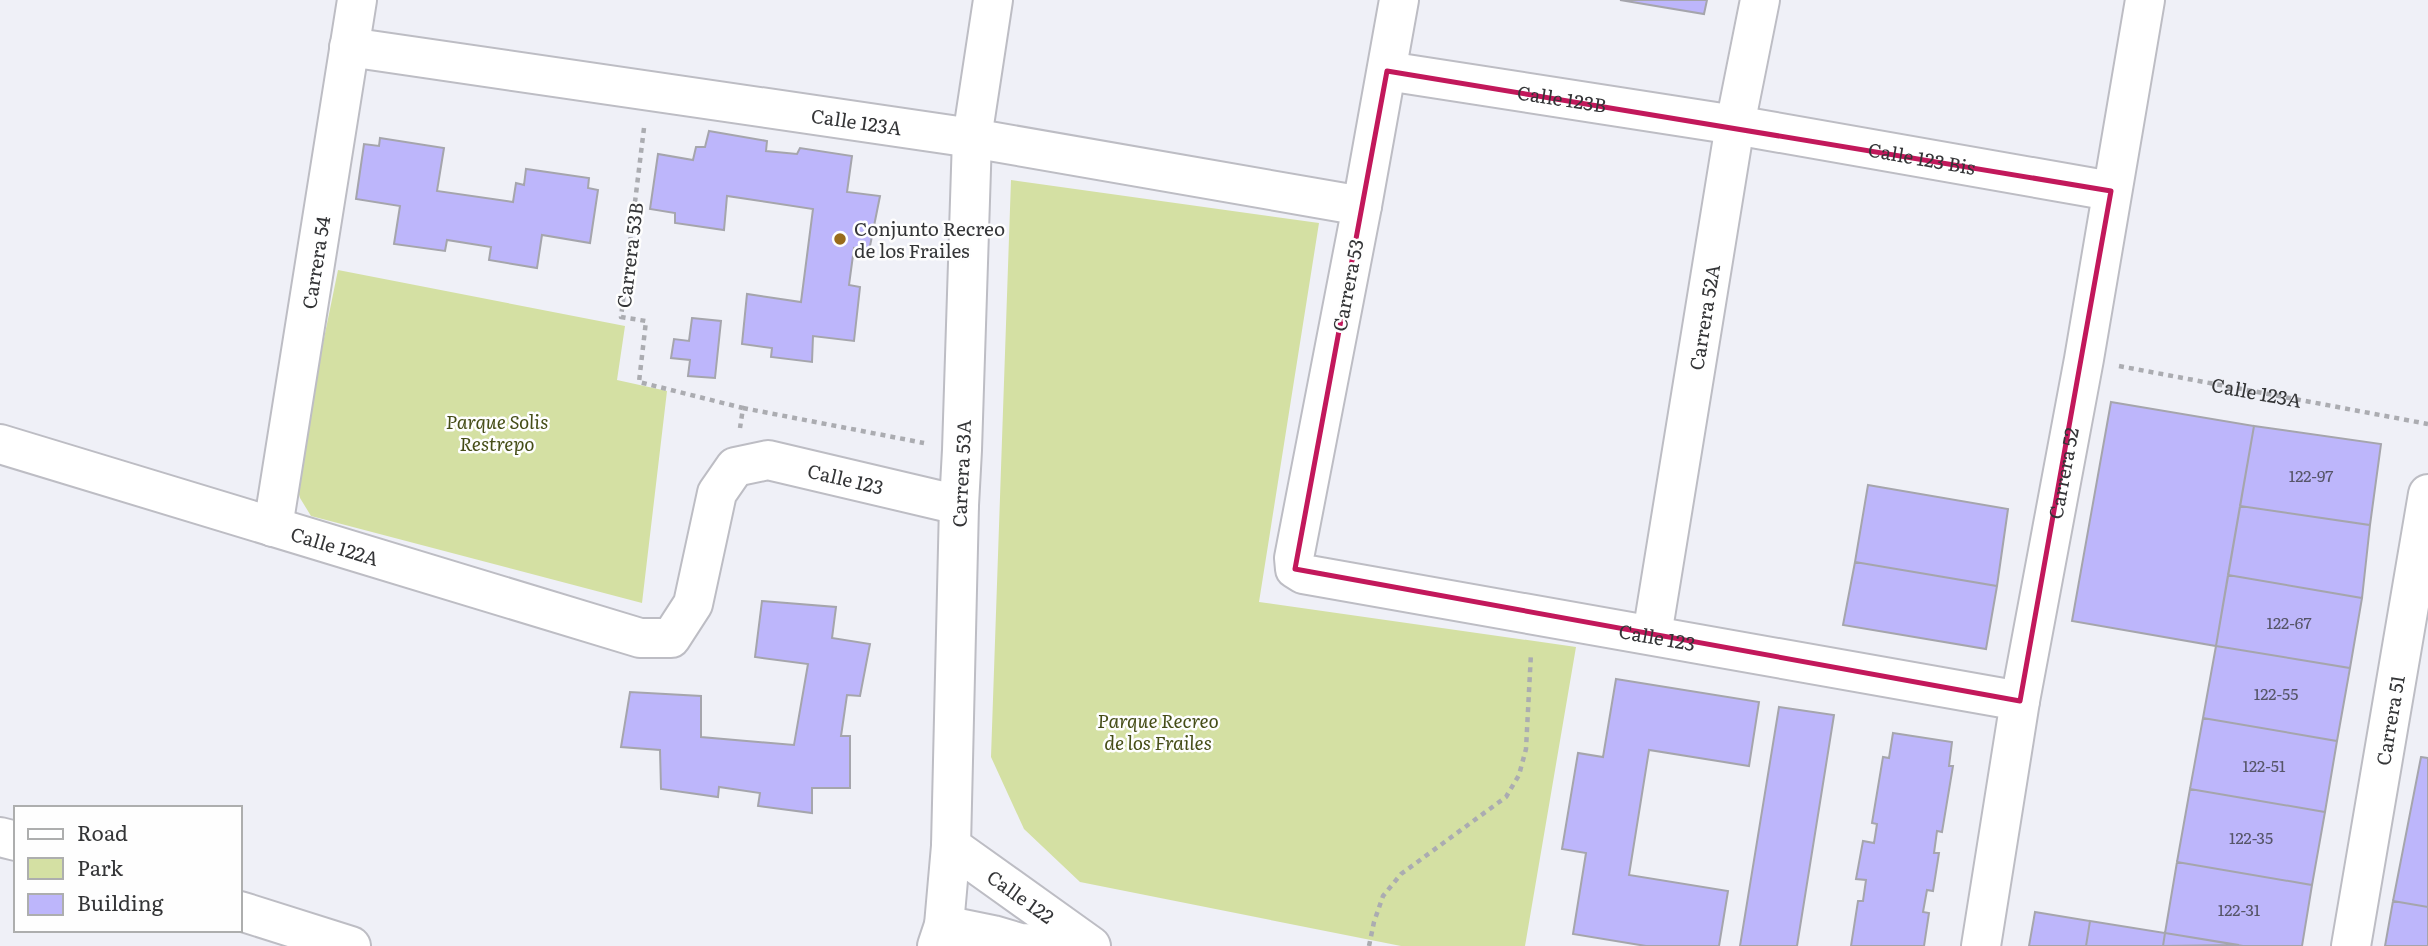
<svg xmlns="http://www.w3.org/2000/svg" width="2428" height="946" font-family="Literata,serif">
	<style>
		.green { fill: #d4e0a3 }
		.building { fill: #bdb6fb; stroke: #a5a5ac; stroke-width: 2 }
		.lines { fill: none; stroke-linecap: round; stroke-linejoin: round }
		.street-casing { stroke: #bdbdc4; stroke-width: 42 }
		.path { stroke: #abacb1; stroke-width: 4.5; stroke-dasharray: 5 5; stroke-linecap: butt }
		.street { stroke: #fff; stroke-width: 38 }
		.marked { fill: none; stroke: #c2185b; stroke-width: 5; stroke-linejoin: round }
		.poi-dot { fill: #996b1b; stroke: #fefefe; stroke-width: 2.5 }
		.labels { text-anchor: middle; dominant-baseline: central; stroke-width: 5; stroke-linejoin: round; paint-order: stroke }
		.number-label { font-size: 16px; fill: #565568 }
		.street-label { font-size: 19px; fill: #343537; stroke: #fefefe }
		.poi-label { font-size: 19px; fill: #343537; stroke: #fefefe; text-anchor: start }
		.park-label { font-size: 19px; font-style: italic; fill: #454d17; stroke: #fefefe }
	</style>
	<rect width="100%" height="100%" fill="#eff0f7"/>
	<!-- green -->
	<path class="green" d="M 1011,180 L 1319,223 L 1259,602 L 1576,647 L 1525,946 L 1401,946 L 1080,882 L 1024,829 L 991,757 Z
		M 338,270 L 625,326 L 617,380 L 667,391 L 642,603 L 311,516 L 300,498 L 295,480 Z"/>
	<!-- building -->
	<path class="building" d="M 1620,0 L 1707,0 L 1704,14 Z
		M 709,131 L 767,141 L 766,151 L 797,154 L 800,148 L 852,156 L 847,192 L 880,196 L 869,251 L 854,248 L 849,285 L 860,287 L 854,341 L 813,336 L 812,362 L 771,357 L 772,348 L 742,344 L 747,294 L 801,302 L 813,209 L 727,196 L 724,230 L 675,223 L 675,213 L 650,209 L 658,154 L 693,160 L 696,147 L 705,147 Z
		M 380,138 L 444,148 L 437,191 L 513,202 L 516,183 L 524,185 L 526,169 L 589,178 L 588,188 L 598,190 L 590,243 L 542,235 L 537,268 L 489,260 L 491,247 L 447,240 L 445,251 L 394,244 L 400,206 L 356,199 L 364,144 L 379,146 Z
		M 692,318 L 721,321 L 715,378 L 688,376 L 690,360 L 671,358 L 674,339 L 689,341 Z
		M 2111,402 L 2254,426 L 2216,646 L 2072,621 Z
		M 2254,426 L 2381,444 L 2370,525 L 2240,506 Z
		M 1868,485 L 2008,509 L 1997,586 L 1855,562 Z
		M 2240,506 L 2370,525 L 2362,598 L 2228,575 Z
		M 1855,562 L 1997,586 L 1986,649 L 1843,625 Z
		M 2228,575 L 2362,598 L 2350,668 L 2216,646 Z
		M 762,601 L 836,607 L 832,638 L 870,644 L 860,696 L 847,695 L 841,736 L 850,736 L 850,788 L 812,788 L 812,813 L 758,806 L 760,793 L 719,787 L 718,797 L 661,789 L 660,750 L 621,747 L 630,692 L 701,696 L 701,737 L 794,745 L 808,664 L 755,657 Z
		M 2216,646 L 2350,668 L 2337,741 L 2203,718 Z
		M 1616,679 L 1759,702 L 1749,766 L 1649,750 L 1629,875 L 1728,891 L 1719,946 L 1646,946 L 1573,934 L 1586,853 L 1562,849 L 1578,753 L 1603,757 Z
		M 1779,707 L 1834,715 L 1797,946 L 1740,946 Z
		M 2203,718 L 2337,741 L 2325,812 L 2190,789 Z
		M 1893,733 L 1952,742 L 1949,766 L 1953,766 L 1942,832 L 1937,831 L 1934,853 L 1939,853 L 1933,891 L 1927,890 L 1923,912 L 1929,913 L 1924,946 L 1851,946 L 1858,901 L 1863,901 L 1866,880 L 1856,879 L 1863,841 L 1874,843 L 1877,824 L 1872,823 L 1883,757 L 1889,758 Z
		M 2421,757 L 2428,758 L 2428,907 L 2393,901 Z
		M 2190,789 L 2325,812 L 2312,885 L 2177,862 Z
		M 2177,862 L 2312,885 L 2302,946 L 2243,946 L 2165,933 Z
		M 2393,901 L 2428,907 L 2428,946 L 2385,946 Z
		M 2035,912 L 2090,921 L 2086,946 L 2029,946 Z
		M 2090,921 L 2165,933 L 2163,946 L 2086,946 Z
		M 2165,933 L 2239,945 L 2163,946 Z"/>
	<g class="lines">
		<defs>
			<g id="street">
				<path id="s2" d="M 1399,0 L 1362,206 L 1294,558 L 1295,569 L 1303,574 L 2020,701"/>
				<path id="s3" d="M 349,47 L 972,138 L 1362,206"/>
				<path id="s4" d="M 1387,71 L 1735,125 L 2111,191"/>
				<path id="s5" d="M 0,444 L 640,638 L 671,638 L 693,604 L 717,493 L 735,467 L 768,460 L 959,505"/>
				<path id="s6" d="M 273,527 L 357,0"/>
				<path id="s7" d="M 1652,635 L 1735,125 L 1760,0"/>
				<path d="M 0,837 L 16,841"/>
				<path id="s8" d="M 951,846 L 1091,946"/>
				<path d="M 240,911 L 351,946"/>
				<path d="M 944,925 L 993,935 L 1020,943 L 1076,946"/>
				<path id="s9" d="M 937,946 L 944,925 L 951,846 L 959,505 L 962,450 L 972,138 L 993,0"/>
				<path id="s10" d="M 1981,946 L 2020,701 L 2084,359 L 2145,0"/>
				<path id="s11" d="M 2351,946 L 2428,494"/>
			</g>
		</defs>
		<!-- street casing -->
		<use href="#street" class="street-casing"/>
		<!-- path -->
		<g class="path">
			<path d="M 644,128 L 621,317 L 646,321 L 639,382 L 743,408 L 740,428"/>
			<path id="s1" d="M 2119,366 L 2428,424"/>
			<path d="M 743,408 L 924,443"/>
			<path d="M 1369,946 L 1374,922 L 1383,896 L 1401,874 L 1506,797 L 1519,775 L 1526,749 L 1531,653"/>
		</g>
		<!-- street -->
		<use href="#street" class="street"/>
	</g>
	<!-- marked area -->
	<path class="marked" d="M 1387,71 L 2111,191 L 2020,701 L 1295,569 Z"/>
	<!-- markers -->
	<circle class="poi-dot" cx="840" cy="239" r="7"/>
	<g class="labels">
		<!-- number labels -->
		<g class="number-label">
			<text x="2311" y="475">122-97</text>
			<text x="2289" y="622">122-67</text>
			<text x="2276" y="693">122-55</text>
			<text x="2264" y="765">122-51</text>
			<text x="2251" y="837">122-35</text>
			<text x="2239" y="909">122-31</text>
		</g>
		<!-- street labels -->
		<g class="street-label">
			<text stroke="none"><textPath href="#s4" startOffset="177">Calle 123B</textPath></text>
			<text stroke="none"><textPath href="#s3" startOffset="513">Calle 123A</textPath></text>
			<text stroke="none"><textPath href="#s4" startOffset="542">Calle 123 Bis</textPath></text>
			<text transform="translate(629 255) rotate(-83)">Carrera 53B</text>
			<text stroke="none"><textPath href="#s6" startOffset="268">Carrera 54</textPath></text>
			<text transform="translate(1347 285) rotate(-79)">Carrera 53</text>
			<text stroke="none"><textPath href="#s7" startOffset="322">Carrera 52A</textPath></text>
			<text stroke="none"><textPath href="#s1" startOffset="140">Calle 123A</textPath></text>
			<text stroke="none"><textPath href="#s9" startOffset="474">Carrera 53A</textPath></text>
			<text stroke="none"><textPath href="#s10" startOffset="480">Carrera 52</textPath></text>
			<text stroke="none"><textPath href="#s5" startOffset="999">Calle 123</textPath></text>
			<text stroke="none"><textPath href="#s5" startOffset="350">Calle 122A</textPath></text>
			<text stroke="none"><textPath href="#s2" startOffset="948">Calle 123</textPath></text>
			<text stroke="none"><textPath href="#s11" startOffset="229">Carrera 51</textPath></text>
			<text stroke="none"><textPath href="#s8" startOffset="86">Calle 122</textPath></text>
		</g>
		<!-- poi labels -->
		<g class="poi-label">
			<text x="854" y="228">Conjunto Recreo<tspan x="854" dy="22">de los Frailes</tspan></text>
		</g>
		<!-- park labels -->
		<g class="park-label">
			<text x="497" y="421">Parque Solis<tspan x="497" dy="22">Restrepo</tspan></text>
			<text x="1158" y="720">Parque Recreo<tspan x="1158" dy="22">de los Frailes</tspan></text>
		</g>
	</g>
	<!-- legend -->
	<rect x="14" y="806" width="228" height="126" fill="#fefefe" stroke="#adaeae" stroke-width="2"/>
	<rect x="28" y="829" width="35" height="10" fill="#ffffff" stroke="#adaeae" stroke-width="2"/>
	<text x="77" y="841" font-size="21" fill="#343537">Road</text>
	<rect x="28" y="858" width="35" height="21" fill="#d4e0a3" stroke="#adaeae" stroke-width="2"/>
	<text x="77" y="876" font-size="21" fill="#343537">Park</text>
	<rect x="28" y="894" width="35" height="21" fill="#bdb6fb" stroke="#adaeae" stroke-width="2"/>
	<text x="77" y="911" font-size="21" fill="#343537">Building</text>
</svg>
